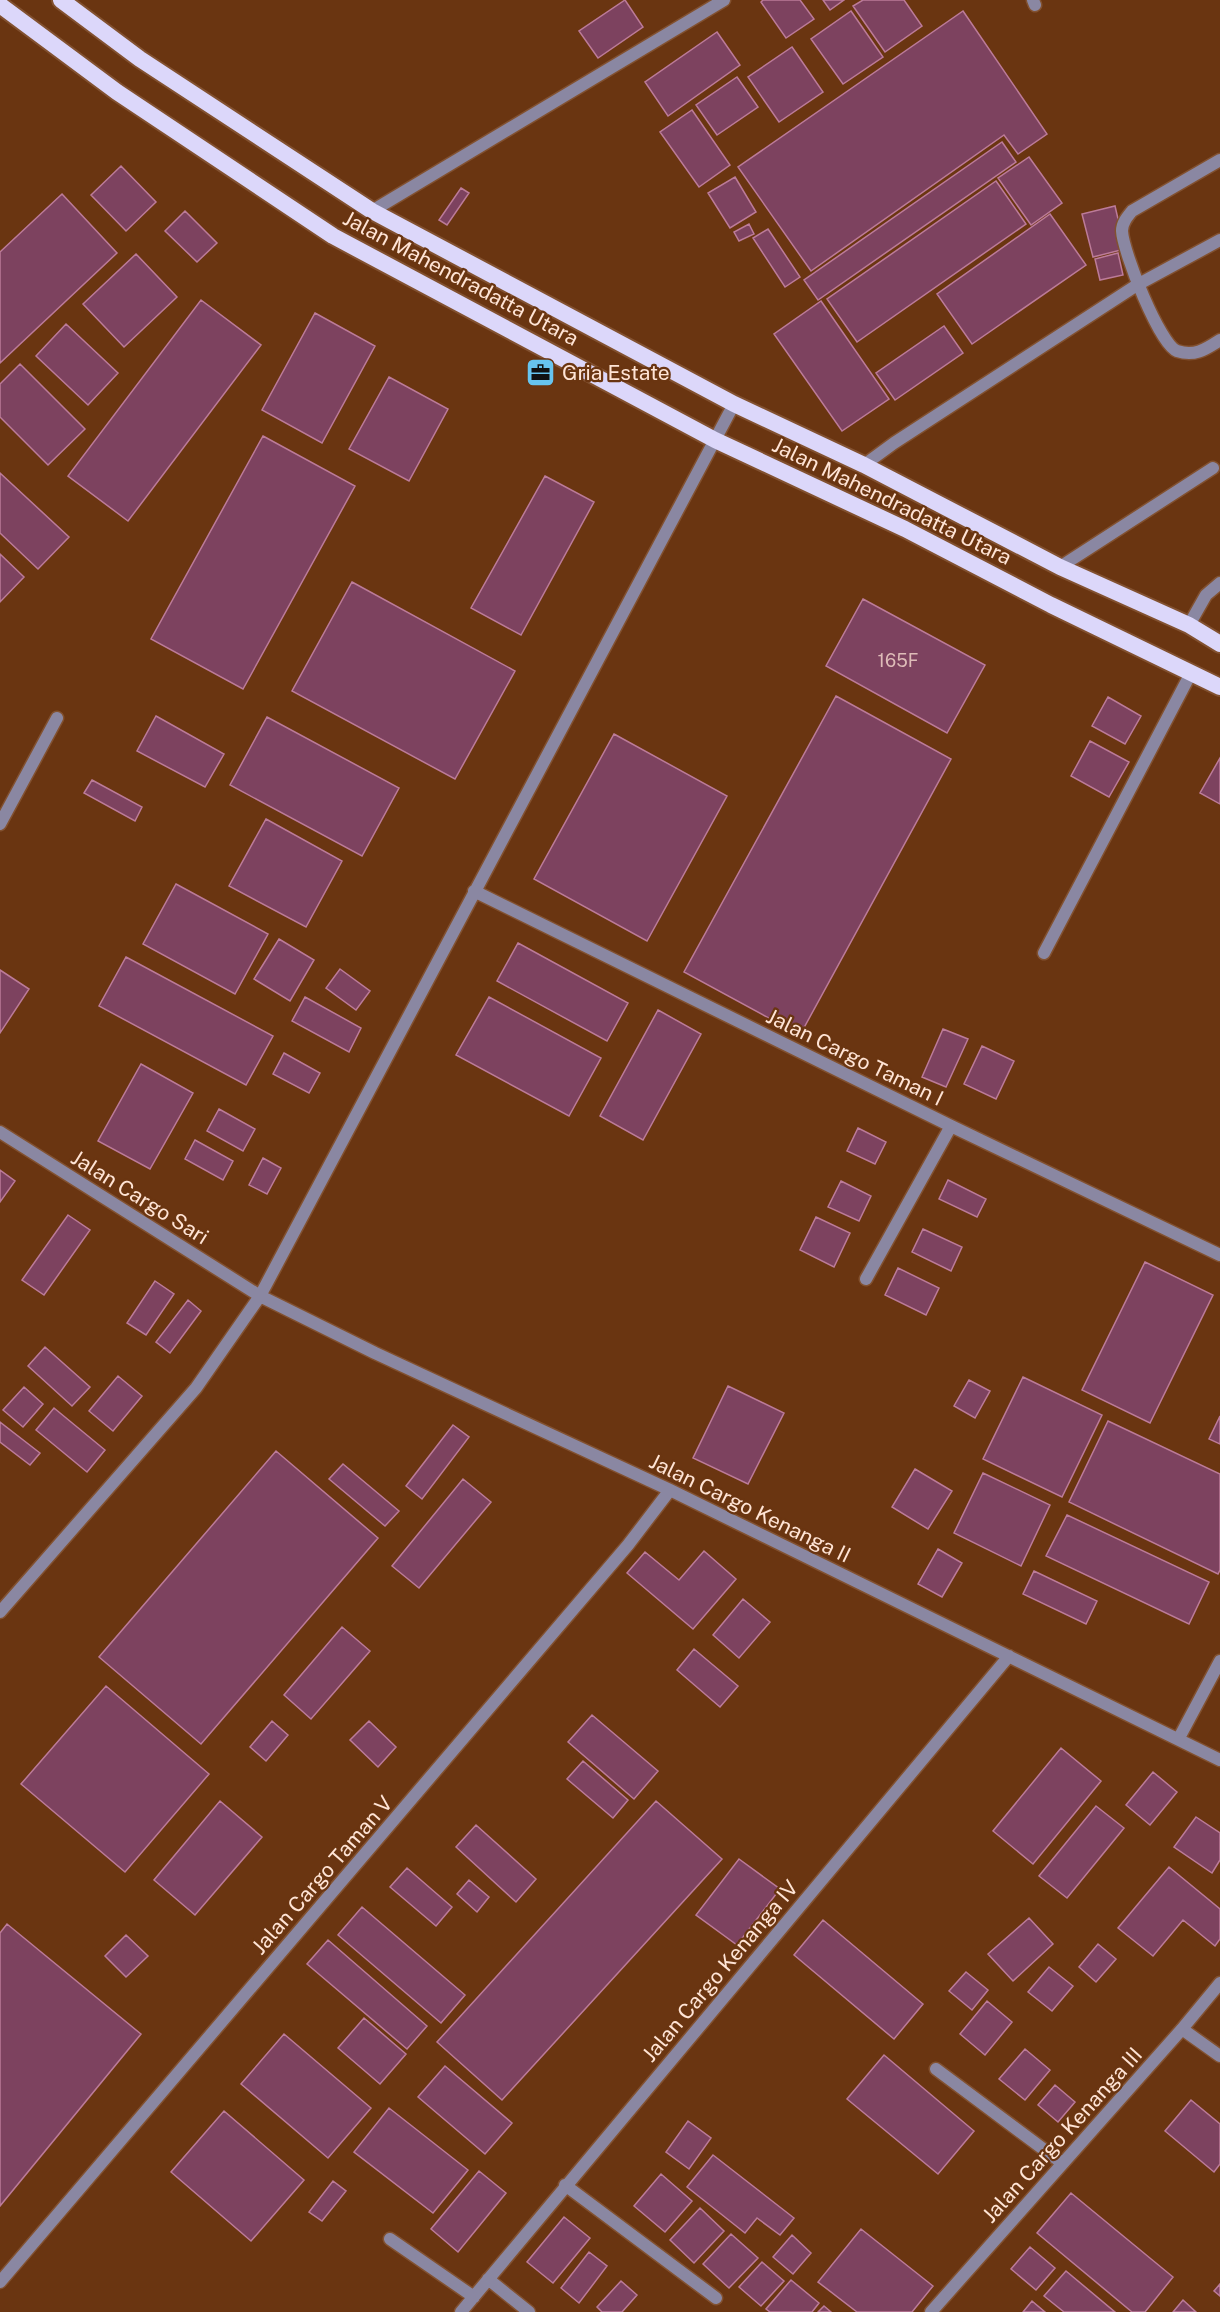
<svg xmlns="http://www.w3.org/2000/svg" width="1220" height="2312" font-family="'Public Sans',sans-serif">
	<style>
		.building { fill: #7d425f; stroke: #bc7b99; stroke-width: 1.5 }
		.lines { fill: none; stroke-linecap: round; stroke-linejoin: round }
		.service-casing { stroke: #825130; stroke-width: 15 }
		.minor-casing { stroke: #825130; stroke-width: 15 }
		.trunk-casing { stroke: #825130; stroke-width: 20 }
		.service { stroke: #8a87a2; stroke-width: 12 }
		.minor { stroke: #8a87a2; stroke-width: 12 }
		.trunk { stroke: #dcd7fa; stroke-width: 16 }
		.labels { text-anchor: middle; dominant-baseline: central; stroke-width: 4.5; stroke-linejoin: round; paint-order: stroke }
		.number-label { font-size: 18px; fill: #debcb8 }
		.street-label { font-size: 21px; fill: #ffe4d5; stroke: #6a3511 }
		.poi-label { font-size: 21px; fill: #ffe4d5; stroke: #6a3511; text-anchor: start }
	</style>
	<rect width="100%" height="100%" fill="#6a3511"/>
	<!-- building -->
	<path class="building" d="M 625,0 L 643,27 L 598,58 L 579,31 Z
		M 763,0 L 800,0 L 814,19 L 786,38 L 761,2 Z
		M 823,0 L 844,0 L 830,10 Z
		M 863,0 L 904,0 L 922,26 L 885,52 L 853,6 Z
		M 851,11 L 883,57 L 843,84 L 811,39 Z
		M 963,11 L 1047,134 L 1018,154 L 1004,135 L 811,271 L 738,167 Z
		M 717,32 L 740,65 L 668,116 L 645,82 Z
		M 792,47 L 823,92 L 779,122 L 748,77 Z
		M 737,77 L 758,107 L 717,135 L 696,105 Z
		M 692,110 L 730,165 L 699,187 L 660,132 Z
		M 1002,142 L 1016,162 L 818,300 L 804,280 Z
		M 1029,157 L 1062,203 L 1031,225 L 998,178 Z
		M 121,166 L 156,202 L 126,231 L 91,195 Z
		M 735,177 L 756,212 L 730,228 L 708,193 Z
		M 996,181 L 1026,224 L 857,342 L 827,299 Z
		M 461,188 L 469,193 L 447,225 L 439,220 Z
		M 62,194 L 117,253 L 0,363 L 0,252 Z
		M 1115,206 L 1125,249 L 1093,257 L 1082,214 Z
		M 185,211 L 217,243 L 197,262 L 165,231 Z
		M 1050,214 L 1086,265 L 972,344 L 937,294 Z
		M 749,224 L 754,234 L 739,241 L 734,232 Z
		M 768,229 L 800,277 L 785,287 L 753,238 Z
		M 1118,253 L 1123,275 L 1100,280 L 1095,259 Z
		M 136,254 L 177,297 L 124,347 L 83,304 Z
		M 201,300 L 261,345 L 128,521 L 68,476 Z
		M 821,301 L 889,399 L 842,431 L 774,334 Z
		M 315,313 L 375,346 L 322,443 L 262,410 Z
		M 66,324 L 118,373 L 88,405 L 36,356 Z
		M 944,326 L 963,353 L 895,400 L 876,373 Z
		M 20,364 L 85,429 L 48,465 L 0,417 L 0,384 Z
		M 389,377 L 448,409 L 409,481 L 349,449 Z
		M 263,436 L 355,486 L 243,689 L 151,639 Z
		M 0,473 L 69,537 L 38,569 L 0,533 Z
		M 545,476 L 594,502 L 521,635 L 471,608 Z
		M 0,554 L 24,577 L 0,602 Z
		M 352,582 L 515,671 L 455,779 L 292,691 Z
		M 863,599 L 985,665 L 947,733 L 826,666 Z
		M 836,696 L 951,759 L 800,1035 L 684,972 Z
		M 1108,697 L 1141,716 L 1125,744 L 1092,726 Z
		M 156,716 L 224,754 L 205,787 L 137,751 Z
		M 267,717 L 399,788 L 362,856 L 230,785 Z
		M 614,734 L 727,796 L 647,941 L 534,879 Z
		M 1090,741 L 1129,762 L 1109,797 L 1071,776 Z
		M 1220,758 L 1220,804 L 1200,793 Z
		M 92,780 L 142,807 L 135,821 L 84,793 Z
		M 266,819 L 342,861 L 306,927 L 229,886 Z
		M 176,884 L 268,934 L 235,994 L 143,944 Z
		M 279,939 L 314,960 L 290,1001 L 254,979 Z
		M 518,943 L 628,1003 L 607,1041 L 497,981 Z
		M 126,957 L 273,1036 L 246,1085 L 99,1006 Z
		M 340,969 L 370,991 L 356,1010 L 326,988 Z
		M 0,970 L 29,989 L 0,1033 Z
		M 305,997 L 361,1028 L 349,1052 L 292,1021 Z
		M 489,997 L 601,1058 L 569,1116 L 456,1055 Z
		M 658,1010 L 701,1034 L 643,1140 L 600,1116 Z
		M 943,1029 L 968,1039 L 946,1087 L 922,1077 Z
		M 982,1046 L 1014,1061 L 996,1099 L 964,1084 Z
		M 284,1053 L 320,1073 L 309,1093 L 273,1074 Z
		M 141,1064 L 193,1093 L 150,1169 L 98,1141 Z
		M 219,1109 L 255,1129 L 243,1151 L 207,1131 Z
		M 858,1128 L 886,1142 L 875,1164 L 847,1151 Z
		M 195,1140 L 233,1161 L 223,1180 L 185,1159 Z
		M 263,1158 L 281,1168 L 267,1194 L 249,1185 Z
		M 0,1170 L 15,1181 L 0,1202 Z
		M 948,1180 L 986,1199 L 977,1217 L 939,1199 Z
		M 841,1181 L 871,1196 L 859,1221 L 828,1207 Z
		M 68,1215 L 90,1230 L 44,1295 L 22,1280 Z
		M 816,1217 L 850,1233 L 834,1267 L 800,1250 Z
		M 923,1229 L 962,1247 L 951,1271 L 912,1252 Z
		M 1145,1262 L 1213,1295 L 1150,1423 L 1082,1390 Z
		M 898,1268 L 939,1288 L 926,1315 L 885,1295 Z
		M 155,1281 L 174,1294 L 146,1335 L 127,1323 Z
		M 188,1300 L 201,1311 L 170,1353 L 156,1342 Z
		M 45,1347 L 90,1387 L 72,1406 L 28,1366 Z
		M 118,1376 L 142,1396 L 113,1431 L 89,1411 Z
		M 1023,1377 L 1102,1415 L 1062,1497 L 983,1459 Z
		M 969,1380 L 990,1391 L 975,1418 L 954,1406 Z
		M 728,1386 L 784,1413 L 748,1484 L 693,1458 Z
		M 24,1387 L 43,1404 L 23,1427 L 3,1410 Z
		M 54,1408 L 105,1450 L 87,1472 L 36,1430 Z
		M 1220,1416 L 1220,1444 L 1209,1439 Z
		M 1108,1421 L 1220,1474 L 1220,1570 L 1218,1574 L 1069,1502 Z
		M 0,1422 L 40,1453 L 30,1465 L 0,1442 Z
		M 453,1425 L 469,1437 L 422,1499 L 406,1486 Z
		M 276,1451 L 378,1538 L 201,1744 L 99,1657 Z
		M 343,1464 L 399,1511 L 385,1526 L 329,1479 Z
		M 915,1469 L 952,1491 L 928,1529 L 892,1507 Z
		M 983,1473 L 1050,1505 L 1021,1566 L 954,1533 Z
		M 463,1479 L 491,1502 L 419,1588 L 392,1566 Z
		M 1067,1515 L 1209,1582 L 1189,1624 L 1046,1556 Z
		M 938,1549 L 962,1563 L 942,1597 L 918,1584 Z
		M 704,1551 L 736,1579 L 693,1629 L 627,1573 L 645,1552 L 679,1580 Z
		M 1034,1571 L 1097,1601 L 1086,1624 L 1023,1594 Z
		M 743,1599 L 770,1622 L 739,1658 L 713,1635 Z
		M 342,1627 L 370,1651 L 311,1719 L 284,1695 Z
		M 694,1649 L 738,1686 L 720,1707 L 677,1670 Z
		M 106,1686 L 209,1774 L 125,1872 L 21,1784 Z
		M 592,1715 L 658,1771 L 634,1799 L 568,1742 Z
		M 272,1721 L 288,1735 L 266,1761 L 250,1747 Z
		M 369,1721 L 396,1747 L 378,1767 L 350,1740 Z
		M 1061,1748 L 1101,1781 L 1033,1864 L 993,1831 Z
		M 583,1761 L 628,1800 L 613,1818 L 567,1779 Z
		M 1153,1772 L 1177,1792 L 1150,1825 L 1126,1805 Z
		M 220,1801 L 262,1837 L 195,1915 L 154,1880 Z
		M 656,1801 L 722,1859 L 502,2100 L 437,2042 Z
		M 1096,1806 L 1124,1828 L 1067,1898 L 1039,1876 Z
		M 1196,1817 L 1220,1833 L 1220,1860 L 1212,1873 L 1174,1847 Z
		M 476,1825 L 536,1879 L 516,1902 L 456,1847 Z
		M 739,1859 L 780,1889 L 737,1945 L 696,1915 Z
		M 1169,1867 L 1220,1909 L 1220,1939 L 1215,1946 L 1183,1920 L 1153,1956 L 1118,1928 Z
		M 407,1868 L 452,1907 L 436,1926 L 390,1887 Z
		M 469,1880 L 489,1897 L 477,1912 L 457,1894 Z
		M 362,1907 L 465,1995 L 441,2023 L 338,1935 Z
		M 1029,1918 L 1053,1944 L 1013,1981 L 988,1954 Z
		M 823,1920 L 923,2004 L 894,2039 L 794,1955 Z
		M 7,1924 L 141,2034 L 0,2206 L 0,1933 Z
		M 126,1935 L 148,1956 L 126,1977 L 105,1956 Z
		M 328,1940 L 427,2026 L 407,2049 L 307,1964 Z
		M 1098,1944 L 1116,1959 L 1096,1982 L 1079,1967 Z
		M 1049,1967 L 1073,1986 L 1052,2011 L 1028,1992 Z
		M 966,1972 L 988,1990 L 972,2010 L 949,1991 Z
		M 987,2001 L 1012,2022 L 985,2055 L 960,2034 Z
		M 364,2018 L 406,2054 L 380,2084 L 338,2048 Z
		M 284,2034 L 371,2108 L 328,2158 L 241,2084 Z
		M 1025,2049 L 1050,2070 L 1025,2100 L 999,2079 Z
		M 884,2055 L 974,2131 L 938,2174 L 847,2099 Z
		M 445,2066 L 512,2123 L 485,2154 L 418,2097 Z
		M 1055,2085 L 1075,2102 L 1058,2122 L 1038,2105 Z
		M 1191,2100 L 1220,2124 L 1220,2164 L 1214,2172 L 1165,2131 Z
		M 389,2108 L 468,2170 L 433,2213 L 354,2152 Z
		M 224,2111 L 304,2180 L 251,2241 L 171,2172 Z
		M 688,2121 L 711,2138 L 689,2169 L 666,2152 Z
		M 713,2155 L 794,2218 L 780,2235 L 757,2218 L 745,2233 L 687,2187 Z
		M 479,2171 L 506,2193 L 458,2252 L 431,2229 Z
		M 661,2174 L 692,2201 L 665,2232 L 634,2206 Z
		M 333,2181 L 346,2191 L 322,2221 L 309,2212 Z
		M 1071,2193 L 1173,2277 L 1145,2312 L 1132,2312 L 1037,2233 Z
		M 700,2208 L 724,2231 L 694,2263 L 670,2240 Z
		M 564,2217 L 590,2238 L 553,2283 L 527,2262 Z
		M 861,2229 L 933,2286 L 912,2312 L 857,2312 L 818,2282 Z
		M 731,2234 L 758,2258 L 729,2288 L 703,2264 Z
		M 792,2235 L 811,2253 L 793,2274 L 773,2257 Z
		M 1030,2247 L 1055,2268 L 1036,2290 L 1011,2269 Z
		M 589,2252 L 607,2266 L 579,2303 L 561,2288 Z
		M 762,2262 L 784,2281 L 761,2306 L 739,2287 Z
		M 1066,2271 L 1115,2312 L 1064,2312 L 1044,2296 Z
		M 791,2280 L 819,2303 L 812,2312 L 770,2312 L 766,2309 Z
		M 621,2281 L 637,2295 L 622,2312 L 602,2312 L 597,2307 Z
		M 1220,2284 L 1220,2296 L 1214,2291 Z
		M 1183,2300 L 1196,2312 L 1173,2312 Z
		M 1032,2301 L 1045,2312 L 1023,2312 Z
		M 824,2306 L 831,2312 L 818,2312 Z"/>
	<g class="lines">
		<defs>
			<path id="service" d="M 1220,160 L 1132,211 C 1127,217 1122,223 1122,231 C 1123,252 1160,345 1177,351 C 1195,357 1206,349 1220,340
				M 864,465 L 894,443 L 1137,285 L 1220,240
				M 1060,567 L 1213,468
				M 1189,625 L 1206,595 L 1220,583
				M 0,824 L 57,718
				M 1044,953 L 1191,673"/>
			<path id="minor" d="M 1033,0 L 1035,5
				M 372,211 L 724,0
				M 474,891 L 951,1126 L 1220,1255
				M 0,1132 L 260,1296 L 375,1353 L 670,1490 L 1220,1760
				M 866,1279 L 951,1126
				M 0,1612 L 196,1388 L 260,1296 L 734,404
				M 1179,1738 L 1220,1661
				M 1182,2029 L 1220,2056
				M 936,2069 L 1062,2163
				M 565,2185 L 716,2298
				M 390,2239 L 474,2297
				M 488,2279 L 529,2312
				M 0,2282 L 628,1545 L 670,1490
				M 461,2312 L 1009,1656
				M 931,2312 L 1182,2029 L 1220,1983"/>
			<path id="trunk" d="M 61,0 L 140,59 L 372,211 L 734,404 L 864,465 L 1060,567 L 1189,625 L 1220,644
				M 0,5 L 117,92 L 333,236 L 715,440 L 905,529 L 1051,605 L 1220,687"/>
		</defs>
		<!-- service casing -->
		<use href="#service" class="service-casing"/>
		<!-- minor casing -->
		<use href="#minor" class="minor-casing"/>
		<!-- trunk casing -->
		<use href="#trunk" class="trunk-casing"/>
		<!-- service -->
		<use href="#service" class="service"/>
		<!-- minor -->
		<use href="#minor" class="minor"/>
		<!-- trunk -->
		<use href="#trunk" class="trunk"/>
	</g>
	<!-- icons -->
	<defs>
		<symbol id="office-square" viewBox="-11 -11 22 22"><rect x="-9" y="-9" width="18" height="18" rx="4" fill="#67c4ef" stroke="#6a3511"/><path d="M-6-3h4V-5.5h4V-3h4V5H-6ZM-1-4.5V-3h2v-1.5ZM-6 0V1H6V0Z" fill="#111"/></symbol>
	</defs>
	<g fill-rule="evenodd">
		<use href="#office-square" x="524" y="356" width="33" height="33"/>
	</g>
	<g class="labels">
		<!-- number labels -->
		<g class="number-label">
			<text x="898" y="660">165F</text>
		</g>
		<!-- street labels -->
		<g class="street-label">
			<text transform="translate(461 278) rotate(28)">Jalan Mahendradatta Utara</text>
			<text transform="translate(892 501) rotate(26)">Jalan Mahendradatta Utara</text>
			<text transform="translate(855 1057) rotate(26)">Jalan Cargo Taman I</text>
			<text transform="translate(140 1197) rotate(32)">Jalan Cargo Sari</text>
			<text transform="translate(750 1508) rotate(26)">Jalan Cargo Kenanga II</text>
			<text transform="translate(322 1875) rotate(-49)">Jalan Cargo Taman V</text>
			<text transform="translate(720 1971) rotate(-50)">Jalan Cargo Kenanga IV</text>
			<text transform="translate(1062 2135) rotate(-48)">Jalan Cargo Kenanga III</text>
		</g>
		<!-- poi labels -->
		<g class="poi-label">
			<text x="562" y="372">Gria Estate</text>
		</g>
	</g>
</svg>
